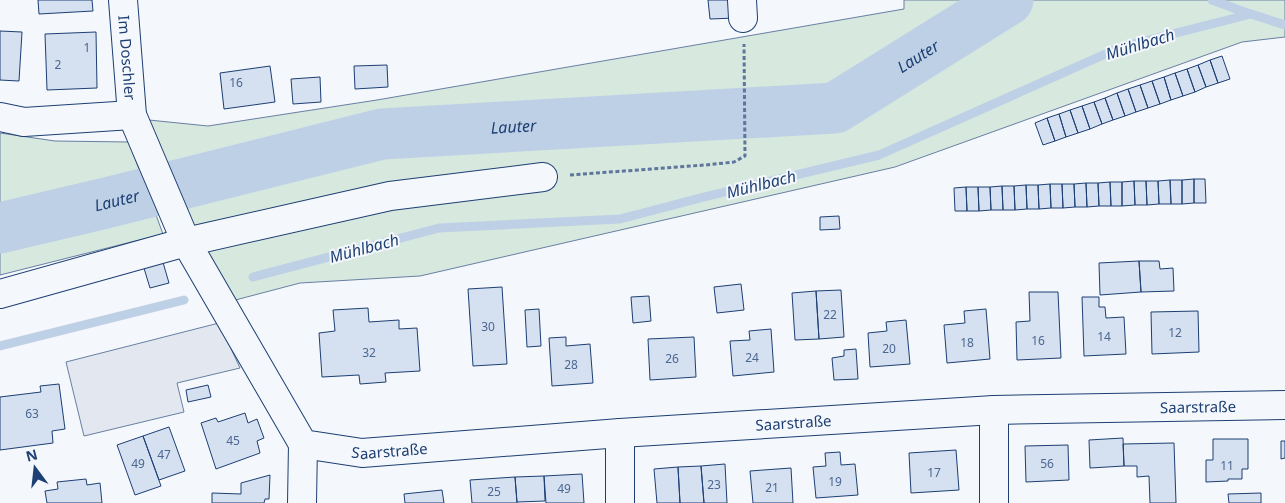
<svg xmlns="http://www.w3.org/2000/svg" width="1285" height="503" font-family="'Noto Sans',sans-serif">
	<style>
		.green { fill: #d7e8df; stroke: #687fa3 }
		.parking { fill: #e3e8f0; stroke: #687fa3 }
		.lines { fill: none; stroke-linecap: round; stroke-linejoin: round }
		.stream { stroke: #bed0e5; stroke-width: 9 }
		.river { stroke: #bed0e5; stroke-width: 51 }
		.building { fill: #d5e0f0; stroke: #1d3f73 }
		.minor-casing { stroke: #1d3f73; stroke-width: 30 }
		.path { stroke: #5e769c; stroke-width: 3; stroke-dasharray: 4 2.5; stroke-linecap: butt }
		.minor { stroke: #f4f7fb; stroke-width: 28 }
		.labels { text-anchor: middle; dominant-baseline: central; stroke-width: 4; stroke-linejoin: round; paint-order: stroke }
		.number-label { font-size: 12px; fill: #4b6792 }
		.street-label { font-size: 15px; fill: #1d3f73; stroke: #f4f7fb }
		.water-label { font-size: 16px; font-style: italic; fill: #1d3f73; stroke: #f4f7fb }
	</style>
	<rect width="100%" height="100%" fill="#f4f7fb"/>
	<!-- green -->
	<path class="green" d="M 904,0 L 1285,0 L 1285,37 L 1242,42 L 895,167 L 420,276 L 300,283 L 224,303 L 139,119 L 208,126 L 377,100 L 904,9 Z
		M 0,133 L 55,141 L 129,142 L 163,234 L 0,275 Z"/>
	<!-- parking -->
	<path class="parking" d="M 219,323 L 240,368 L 177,383 L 184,412 L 84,436 L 66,362 Z"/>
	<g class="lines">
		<!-- stream -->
		<path class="stream" d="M 1212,0 L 1250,14
			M 253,277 L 439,228 L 620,219 L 704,197 L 879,155 L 1121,47 L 1251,14 L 1285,25
			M 0,346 L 184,300"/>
		<!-- river -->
		<path class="river" id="s1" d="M 0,228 L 106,203 L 382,134 L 835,108 L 1008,0"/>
	</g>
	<!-- building -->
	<path class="building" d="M 38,0 L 92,0 L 93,11 L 39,14 Z
		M 708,0 L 734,0 L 735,18 L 710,19 Z
		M 0,31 L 22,32 L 19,81 L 0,80 Z
		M 96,32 L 97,88 L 47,90 L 45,34 Z
		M 1222,56 L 1230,79 L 1218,83 L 1210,60 Z
		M 1210,60 L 1218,83 L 1206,87 L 1198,65 Z
		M 387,65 L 388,87 L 355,89 L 354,66 Z
		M 1198,65 L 1206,87 L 1195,92 L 1187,69 Z
		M 270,66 L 275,102 L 224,109 L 220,73 Z
		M 1187,69 L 1195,92 L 1183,96 L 1175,73 Z
		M 1175,73 L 1183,96 L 1171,100 L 1164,77 Z
		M 320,77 L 321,102 L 293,104 L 291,79 Z
		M 1164,77 L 1171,100 L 1160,104 L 1152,81 Z
		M 1152,81 L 1160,104 L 1148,108 L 1140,85 Z
		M 1140,85 L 1148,108 L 1136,112 L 1128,89 Z
		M 1128,89 L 1136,112 L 1125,116 L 1117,93 Z
		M 1117,93 L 1125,116 L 1113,120 L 1105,98 Z
		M 1105,98 L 1113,120 L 1102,124 L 1094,102 Z
		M 1094,102 L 1102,124 L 1090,129 L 1082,106 Z
		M 1082,106 L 1090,129 L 1078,133 L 1070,110 Z
		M 1070,110 L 1078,133 L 1066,137 L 1059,114 Z
		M 1059,114 L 1066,137 L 1055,141 L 1047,118 Z
		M 1047,118 L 1055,141 L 1043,145 L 1035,123 Z
		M 1194,179 L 1205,179 L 1206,203 L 1194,203 Z
		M 1194,179 L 1194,203 L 1182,204 L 1182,180 Z
		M 1170,180 L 1182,180 L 1182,204 L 1171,204 Z
		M 1170,180 L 1171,204 L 1159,204 L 1158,181 Z
		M 1134,181 L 1146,181 L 1147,205 L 1135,205 Z
		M 1134,181 L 1135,205 L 1122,206 L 1122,182 Z
		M 1146,181 L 1158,181 L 1159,204 L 1147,205 Z
		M 1110,182 L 1122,182 L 1122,206 L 1111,206 Z
		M 1110,182 L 1111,206 L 1099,206 L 1098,183 Z
		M 1086,183 L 1098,183 L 1099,206 L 1087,207 Z
		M 1086,183 L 1087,207 L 1075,207 L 1074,184 Z
		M 1050,184 L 1062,184 L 1063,208 L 1051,208 Z
		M 1050,184 L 1051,208 L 1039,209 L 1038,185 Z
		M 1062,184 L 1074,184 L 1075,207 L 1063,208 Z
		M 1026,185 L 1038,185 L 1039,209 L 1027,209 Z
		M 1026,185 L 1027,209 L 1015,210 L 1014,186 Z
		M 1002,186 L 1014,186 L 1015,210 L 1003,210 Z
		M 1002,186 L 1003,210 L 991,210 L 990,187 Z
		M 966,187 L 967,211 L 955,211 L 954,188 Z
		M 966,187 L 978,187 L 979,211 L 967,211 Z
		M 978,187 L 990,187 L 991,210 L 979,211 Z
		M 839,216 L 840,229 L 820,230 L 820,217 Z
		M 162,259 L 169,283 L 150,288 L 143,265 Z
		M 1139,261 L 1141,292 L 1100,295 L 1099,263 Z
		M 1139,261 L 1159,261 L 1160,269 L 1173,268 L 1174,291 L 1141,292 Z
		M 741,284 L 744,310 L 717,313 L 714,287 Z
		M 502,287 L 507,364 L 473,366 L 468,289 Z
		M 841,290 L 844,337 L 819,339 L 816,291 Z
		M 816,291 L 819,339 L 795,340 L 792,293 Z
		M 1029,292 L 1058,292 L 1061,358 L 1017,360 L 1016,322 L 1030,321 Z
		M 649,296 L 651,321 L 633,323 L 631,297 Z
		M 1082,297 L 1099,297 L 1099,307 L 1105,307 L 1106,318 L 1124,317 L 1126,354 L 1084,356 Z
		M 368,308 L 369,322 L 399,320 L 399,329 L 417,328 L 420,371 L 385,373 L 386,382 L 360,384 L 359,375 L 322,377 L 319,333 L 335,331 L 333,310 Z
		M 539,309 L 541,346 L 527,347 L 525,310 Z
		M 986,309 L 990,359 L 947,363 L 944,325 L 965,323 L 964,311 Z
		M 1198,311 L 1199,352 L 1152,354 L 1151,312 Z
		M 906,320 L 910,364 L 870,367 L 868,333 L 887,331 L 886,322 Z
		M 771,329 L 774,372 L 733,376 L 730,341 L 750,340 L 749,331 Z
		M 566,337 L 566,346 L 590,344 L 593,383 L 552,386 L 549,338 Z
		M 694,337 L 696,377 L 650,380 L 648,339 Z
		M 856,349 L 858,379 L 834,380 L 832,358 L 844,356 L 844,350 Z
		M 59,384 L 65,429 L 52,431 L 53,443 L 0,450 L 0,397 L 41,392 L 40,386 Z
		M 208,385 L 211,397 L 188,402 L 186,390 Z
		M 245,413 L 248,423 L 257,419 L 264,438 L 257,441 L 260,453 L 216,469 L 201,423 L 216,418 L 218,422 Z
		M 169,427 L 185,471 L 159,480 L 143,436 Z
		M 143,436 L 161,486 L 135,495 L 117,445 Z
		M 1123,438 L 1124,466 L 1090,468 L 1089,440 Z
		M 1213,439 L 1248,439 L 1248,469 L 1242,469 L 1242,479 L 1228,479 L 1228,481 L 1206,482 L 1206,460 L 1213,460 Z
		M 1281,441 L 1285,441 L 1285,458 L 1281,459 Z
		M 1174,443 L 1176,503 L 1150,503 L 1149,476 L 1137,477 L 1137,466 L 1124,466 L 1123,444 Z
		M 1068,445 L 1069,480 L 1026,482 L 1025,446 Z
		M 956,450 L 959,490 L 911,493 L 909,453 Z
		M 840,452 L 841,465 L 855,464 L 858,495 L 816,498 L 813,467 L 826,466 L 825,453 Z
		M 725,464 L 727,503 L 704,503 L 701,466 Z
		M 701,466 L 704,503 L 680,503 L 678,467 Z
		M 678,467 L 680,503 L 657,503 L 654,469 Z
		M 791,468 L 793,503 L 753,503 L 750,471 Z
		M 582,474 L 584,503 L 546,503 L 544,476 Z
		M 270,475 L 269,499 L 265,499 L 264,503 L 212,503 L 212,493 L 241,494 L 241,483 Z
		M 544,476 L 545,501 L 517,502 L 515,477 Z
		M 515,477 L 517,503 L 472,503 L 470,480 Z
		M 86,479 L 87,485 L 100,483 L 102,503 L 47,503 L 45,491 L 58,489 L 57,482 Z
		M 442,490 L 444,503 L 405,503 L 404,494 Z
		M 1261,493 L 1261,503 L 1229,503 L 1228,494 Z"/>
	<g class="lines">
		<defs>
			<g id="minor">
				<path id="s2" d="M 123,0 L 132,115 L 186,242 L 303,444 L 362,453 L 620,433 L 994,410 L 1285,405"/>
				<path d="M 742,0 L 743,18"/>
				<path d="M 0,117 L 24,122 L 132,115"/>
				<path d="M 0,294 L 186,242 L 390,196 L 543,177"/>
				<path d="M 994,410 L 994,503"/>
				<path d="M 620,433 L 620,503"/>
				<path d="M 302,503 L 303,444"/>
			</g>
		</defs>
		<!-- minor casing -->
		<use href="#minor" class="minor-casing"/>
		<!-- path -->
		<path class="path" d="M 570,175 L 705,165 L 734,162 L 745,156 L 744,44"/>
		<!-- minor -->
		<use href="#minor" class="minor"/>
	</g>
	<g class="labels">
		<!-- number labels -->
		<g class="number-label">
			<text x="87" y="47">1</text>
			<text x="58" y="64">2</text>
			<text x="236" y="82">16</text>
			<text x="830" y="314">22</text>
			<text x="488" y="326">30</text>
			<text x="1175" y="332">12</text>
			<text x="1104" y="336">14</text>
			<text x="1038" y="340">16</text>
			<text x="967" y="342">18</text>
			<text x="889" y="348">20</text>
			<text x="369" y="352">32</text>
			<text x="752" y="357">24</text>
			<text x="672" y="358">26</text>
			<text x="571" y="364">28</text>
			<text x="32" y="413">63</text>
			<text x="233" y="440">45</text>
			<text x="164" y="454">47</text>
			<text x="138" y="463">49</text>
			<text x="1047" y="463">56</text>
			<text x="1227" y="465">11</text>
			<text x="934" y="472">17</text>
			<text x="835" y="481">19</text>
			<text x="714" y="484">23</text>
			<text x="772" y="487">21</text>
			<text x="564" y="488">49</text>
			<text x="494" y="491">25</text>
		</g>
		<!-- street labels -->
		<g class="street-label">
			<text stroke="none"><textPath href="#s2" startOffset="58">Im Doschler</textPath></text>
			<text stroke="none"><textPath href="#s2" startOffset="1384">Saarstraße</textPath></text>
			<text stroke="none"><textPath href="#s2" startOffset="979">Saarstraße</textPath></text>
			<text stroke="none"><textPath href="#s2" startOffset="574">Saarstraße</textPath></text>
		</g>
		<!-- water labels -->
		<g class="water-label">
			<text transform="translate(1140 44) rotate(-17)">Mühlbach</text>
			<text stroke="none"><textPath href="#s1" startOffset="945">Lauter</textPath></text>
			<text stroke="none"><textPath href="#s1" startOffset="525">Lauter</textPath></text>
			<text transform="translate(761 184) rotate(-14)">Mühlbach</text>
			<text stroke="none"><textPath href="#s1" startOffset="120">Lauter</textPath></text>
			<text transform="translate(364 248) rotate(-15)">Mühlbach</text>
		</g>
	</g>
	<!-- north arrow -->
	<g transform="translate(35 468) rotate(345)" stroke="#f4f7fb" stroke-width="4" paint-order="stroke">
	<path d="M0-4L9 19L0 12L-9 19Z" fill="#1d3f73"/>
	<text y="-8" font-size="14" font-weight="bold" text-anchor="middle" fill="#1d3f73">N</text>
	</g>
</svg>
